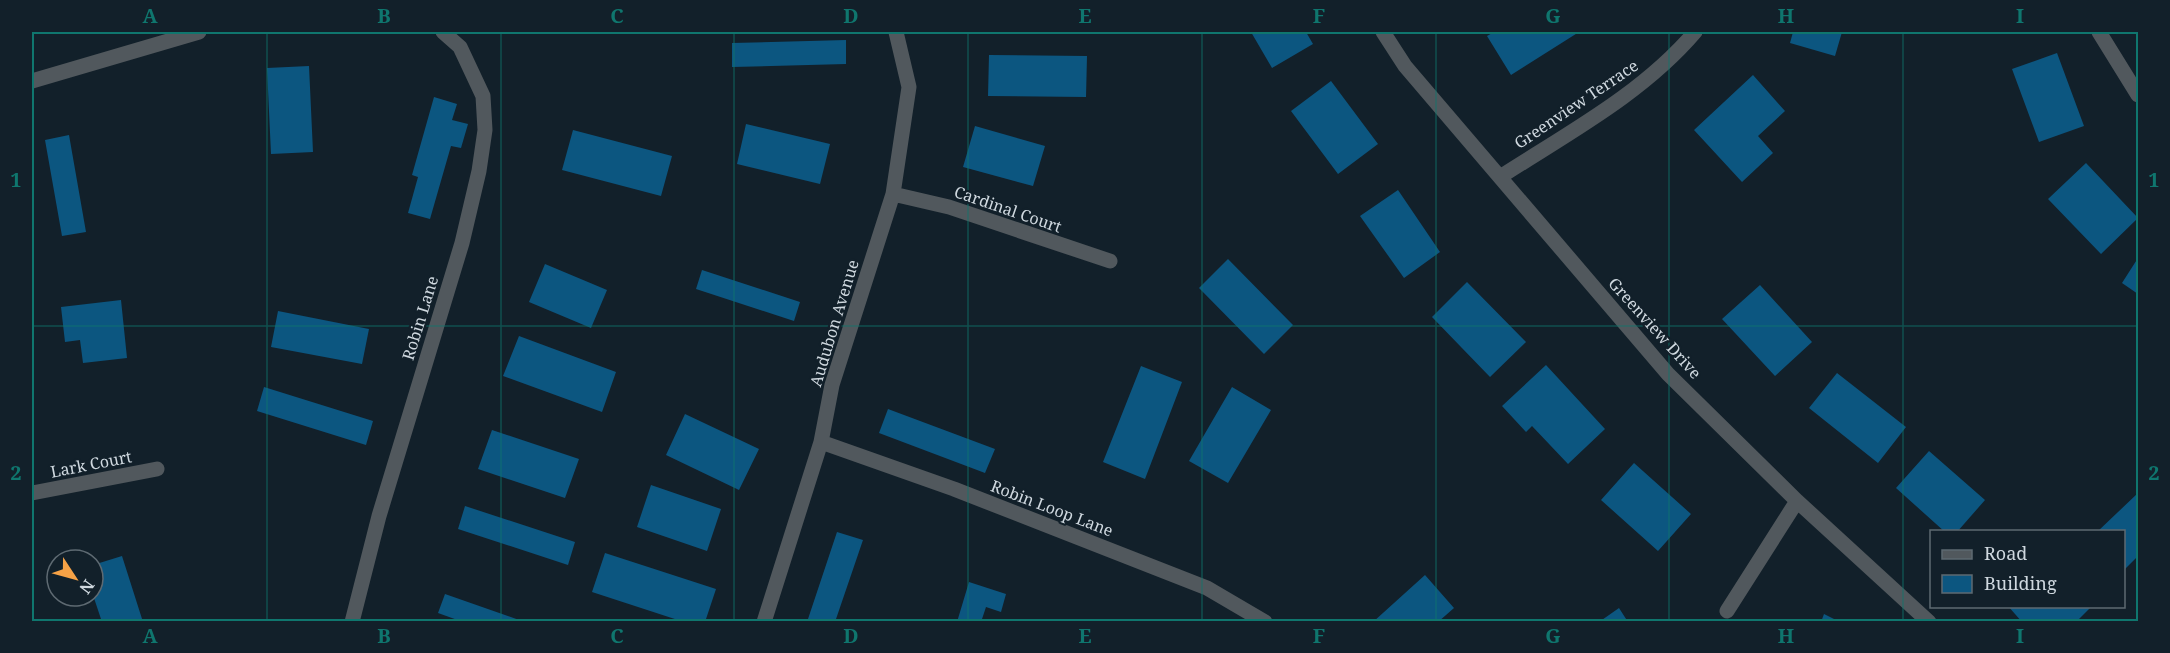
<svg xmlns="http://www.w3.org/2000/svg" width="2170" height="653" font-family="'Noto Serif',serif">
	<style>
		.building { fill: #0c5680 }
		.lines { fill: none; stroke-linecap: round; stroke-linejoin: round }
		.minor { stroke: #51585d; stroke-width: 15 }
		.grid { fill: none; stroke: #0f766e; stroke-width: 1.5; stroke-opacity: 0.55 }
		.labels { text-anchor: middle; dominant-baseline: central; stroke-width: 4.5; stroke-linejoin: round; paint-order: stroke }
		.street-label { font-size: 16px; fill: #cfd8df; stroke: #12202a }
		.neatline { fill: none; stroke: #0f766e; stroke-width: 2 }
		.grid-label { font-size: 20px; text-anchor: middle; font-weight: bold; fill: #0f766e }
	</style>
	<rect width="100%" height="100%" fill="#12202a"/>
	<!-- building -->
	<path class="building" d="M 1251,32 L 1306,32 L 1313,44 L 1272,68 Z
		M 1494,32 L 1579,32 L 1511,75 L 1487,36 Z
		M 1793,32 L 1842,32 L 1835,56 L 1790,43 Z
		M 846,40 L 846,64 L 732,67 L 732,43 Z
		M 2057,53 L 2084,126 L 2039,142 L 2012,69 Z
		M 989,55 L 1087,56 L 1086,97 L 988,96 Z
		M 309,66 L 313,152 L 271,154 L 267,68 Z
		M 1753,75 L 1785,111 L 1758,136 L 1773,153 L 1742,182 L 1694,130 Z
		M 1331,81 L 1378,144 L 1338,174 L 1291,111 Z
		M 434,97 L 457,104 L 452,120 L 468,124 L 461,148 L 451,146 L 430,219 L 408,213 L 418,177 L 412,175 Z
		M 746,124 L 830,144 L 820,184 L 737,164 Z
		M 975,126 L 1045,146 L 1033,186 L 963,167 Z
		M 573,130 L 672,156 L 661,196 L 562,170 Z
		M 69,135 L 86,232 L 62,236 L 45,140 Z
		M 2086,163 L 2138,218 L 2101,254 L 2048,199 Z
		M 1398,190 L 1440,252 L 1404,278 L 1360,216 Z
		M 2138,258 L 2138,294 L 2122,283 Z
		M 1228,259 L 1293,325 L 1264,354 L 1199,288 Z
		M 545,264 L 607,290 L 591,328 L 529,302 Z
		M 702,270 L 800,302 L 794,321 L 696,289 Z
		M 1467,282 L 1526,342 L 1490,377 L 1432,317 Z
		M 1760,285 L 1812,342 L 1775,376 L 1722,319 Z
		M 121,300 L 127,358 L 83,363 L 80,340 L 65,342 L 61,307 Z
		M 278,311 L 369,329 L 362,364 L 271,347 Z
		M 519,336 L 616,372 L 602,412 L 503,376 Z
		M 1546,365 L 1605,429 L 1568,464 L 1532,426 L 1526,432 L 1502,406 Z
		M 1141,366 L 1182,382 L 1145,479 L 1103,462 Z
		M 1837,373 L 1906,427 L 1878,463 L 1809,408 Z
		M 264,387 L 373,421 L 366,445 L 257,411 Z
		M 1232,387 L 1271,410 L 1228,483 L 1189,461 Z
		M 888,409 L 995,449 L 985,473 L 879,433 Z
		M 685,414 L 759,449 L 739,490 L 666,455 Z
		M 492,430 L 579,459 L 565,498 L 478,469 Z
		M 1929,451 L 1985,500 L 1957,532 L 1945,532 L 1896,488 Z
		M 1634,463 L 1691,514 L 1658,551 L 1601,500 Z
		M 651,485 L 721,509 L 707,551 L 637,527 Z
		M 2138,493 L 2138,556 L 2124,570 L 2124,532 L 2097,532 Z
		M 465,506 L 575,542 L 568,565 L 458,529 Z
		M 837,532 L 863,540 L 835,622 L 807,622 Z
		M 605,553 L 716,589 L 705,622 L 684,622 L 592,592 Z
		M 122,556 L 143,622 L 102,622 L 93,595 L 93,565 Z
		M 1425,575 L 1454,608 L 1438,622 L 1373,622 Z
		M 969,582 L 1006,594 L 1001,612 L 986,607 L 981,622 L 957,622 Z
		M 445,594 L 522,621 L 522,622 L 463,622 L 438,613 Z
		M 2008,606 L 2092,606 L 2076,622 L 2022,622 Z
		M 1619,608 L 1628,622 L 1599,622 Z
		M 1824,614 L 1840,622 L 1821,622 Z"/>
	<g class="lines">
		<!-- minor -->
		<path class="minor" d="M 1383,32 L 1405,66 L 1668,374 L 1797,501 L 1929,622
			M 2099,32 L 2138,95
			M 32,81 L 199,32
			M 1500,177 C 1568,133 1642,94 1695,32
			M 893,194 L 949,207 L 1110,261
			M 821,442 L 954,489 L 1207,588 L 1265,622
			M 32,493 L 157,469
			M 1727,611 L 1797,501
			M 352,622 L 379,516 L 462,243 L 479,171 L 485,130 L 483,96 L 460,47 L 443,32
			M 764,622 L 821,442 L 832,385 L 893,194 L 909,87 L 896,32"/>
	</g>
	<!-- grid -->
	<path class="grid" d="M 267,32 L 267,622M 501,32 L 501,622M 734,32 L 734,622M 968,32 L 968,622M 1202,32 L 1202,622M 1436,32 L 1436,622M 1669,32 L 1669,622M 1903,32 L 1903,622M 32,326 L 2138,326"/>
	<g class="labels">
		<!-- street labels -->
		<g class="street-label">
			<text transform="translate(1576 104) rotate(-34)">Greenview Terrace</text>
			<text transform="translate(1008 209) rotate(19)">Cardinal Court</text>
			<text transform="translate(420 318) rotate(-73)">Robin Lane</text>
			<text transform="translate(834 323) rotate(-73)">Audubon Avenue</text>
			<text transform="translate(1655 328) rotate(48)">Greenview Drive</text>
			<text transform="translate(91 464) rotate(-11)">Lark Court</text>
			<text transform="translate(1052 508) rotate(21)">Robin Loop Lane</text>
		</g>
	</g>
	<!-- border -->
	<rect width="2170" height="653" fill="none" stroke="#12202a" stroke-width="66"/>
	<!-- legend -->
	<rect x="1930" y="530" width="195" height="78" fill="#12202a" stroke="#5e6a72" stroke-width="1.5"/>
	<rect x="1942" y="550" width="30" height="9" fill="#51585d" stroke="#5e6a72" stroke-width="1.5"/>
	<text x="1984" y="560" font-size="18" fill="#cfd8df">Road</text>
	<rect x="1942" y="575" width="30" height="18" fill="#0c5680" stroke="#5e6a72" stroke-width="1.5"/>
	<text x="1984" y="590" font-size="18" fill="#cfd8df">Building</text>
	<!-- north arrow -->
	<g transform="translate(75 578) rotate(126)"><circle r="28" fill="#12202a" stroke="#5e6a72" stroke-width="1.5"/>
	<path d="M0-4.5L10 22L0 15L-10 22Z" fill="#f6a246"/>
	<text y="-9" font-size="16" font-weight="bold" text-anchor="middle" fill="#cfd8df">N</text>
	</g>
	<rect x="33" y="33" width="2104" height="587" class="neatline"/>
	<g class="grid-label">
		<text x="150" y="23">A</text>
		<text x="384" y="23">B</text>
		<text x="617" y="23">C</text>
		<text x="851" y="23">D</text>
		<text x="1085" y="23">E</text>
		<text x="1319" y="23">F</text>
		<text x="1553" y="23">G</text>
		<text x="1786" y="23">H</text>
		<text x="2020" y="23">I</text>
		<text x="16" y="187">1</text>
		<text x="2154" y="187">1</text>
		<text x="16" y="480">2</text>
		<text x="2154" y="480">2</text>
		<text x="150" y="643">A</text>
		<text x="384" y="643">B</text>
		<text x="617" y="643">C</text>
		<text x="851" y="643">D</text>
		<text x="1085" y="643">E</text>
		<text x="1319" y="643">F</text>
		<text x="1553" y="643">G</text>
		<text x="1786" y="643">H</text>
		<text x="2020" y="643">I</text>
	</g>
</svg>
